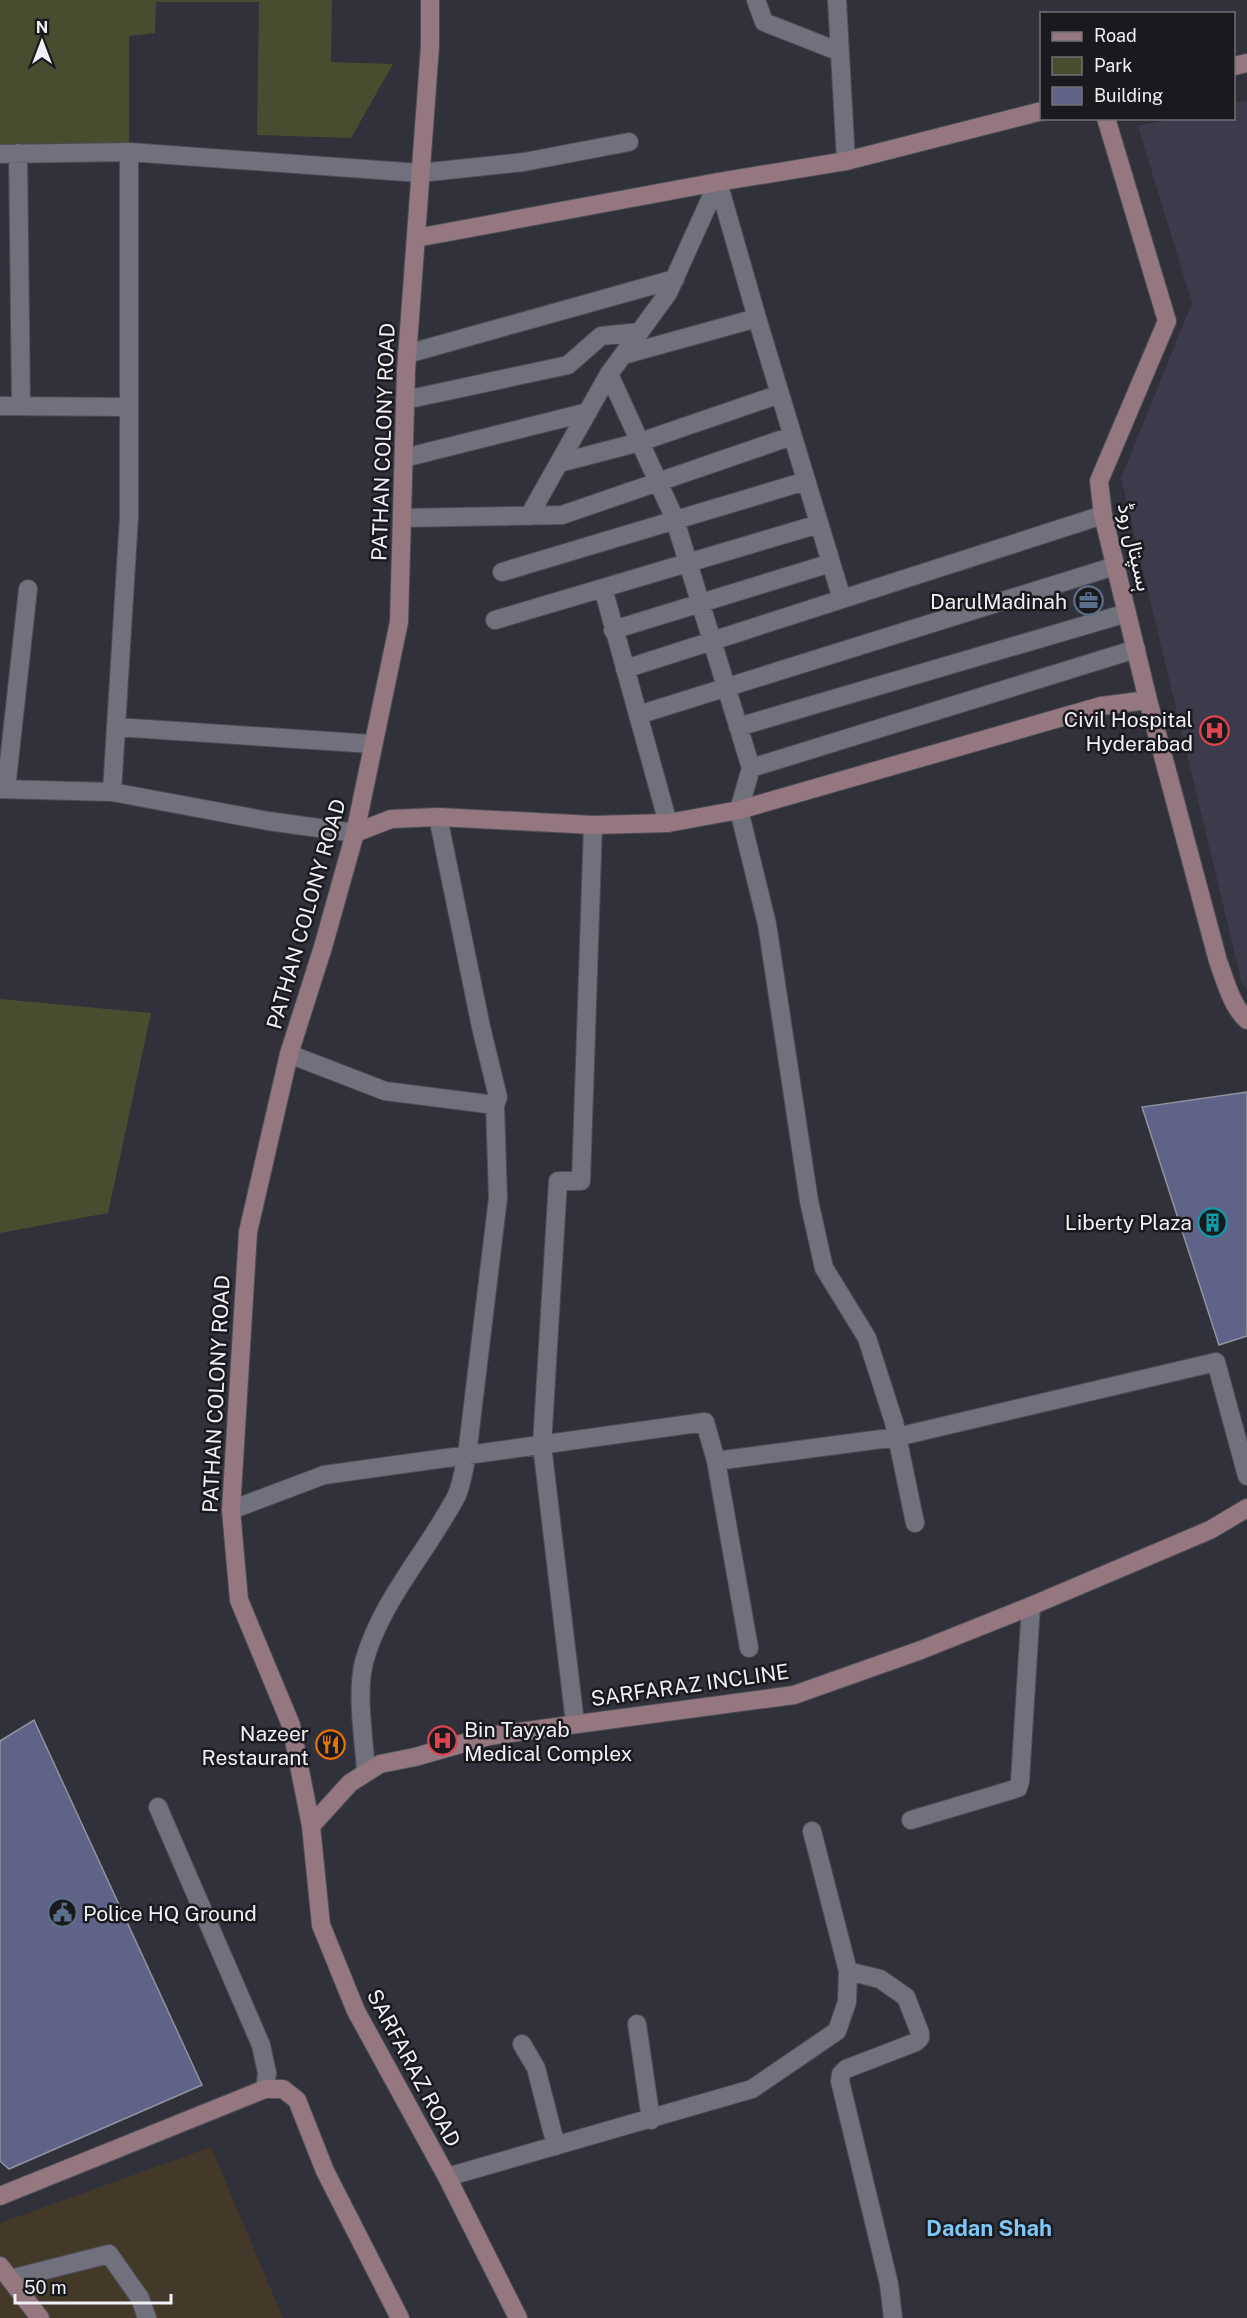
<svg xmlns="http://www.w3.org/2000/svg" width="1247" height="2318" font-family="'Public Sans',Vazirmatn,sans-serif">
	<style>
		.commercial { fill: #443829 }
		.built { fill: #3b3b4b }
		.green { fill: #474d2f }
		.building { fill: #606388; stroke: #91929f; stroke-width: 1.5 }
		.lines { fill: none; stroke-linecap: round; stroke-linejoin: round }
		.street-casing { stroke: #4d4d56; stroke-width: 20 }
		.secondary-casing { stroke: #4d4d56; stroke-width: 20 }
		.street { stroke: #71717d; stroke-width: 18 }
		.secondary { stroke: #94777f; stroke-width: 18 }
		.labels { text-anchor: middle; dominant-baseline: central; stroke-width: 5; stroke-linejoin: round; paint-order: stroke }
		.street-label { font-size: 21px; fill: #f0f0f7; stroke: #1a1a1e }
		.poi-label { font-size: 21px; fill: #f0f0f7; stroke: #1a1a1e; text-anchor: end }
		.neighbourhood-label { font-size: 22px; font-weight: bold; fill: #7ec7f7; stroke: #1a1a1e }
	</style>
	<rect width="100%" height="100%" fill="#31313c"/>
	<!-- commercial -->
	<path class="commercial" d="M 211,2147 L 283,2318 L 0,2318 L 0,2223 Z"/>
	<!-- built -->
	<path class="built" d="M 1247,100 L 1247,989 L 1242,984 L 1121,478 L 1192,303 L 1138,126 L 1170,119 L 1234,118 L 1234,103 Z"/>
	<!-- green -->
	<path class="green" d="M 0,0 L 332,0 L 331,62 L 393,64 L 351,138 L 257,135 L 259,2 L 156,2 L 155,33 L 129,36 L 129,152 L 0,154 Z
		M 0,999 L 151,1013 L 108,1213 L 0,1233 Z"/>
	<!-- building -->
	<path class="building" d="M 1247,1092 L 1247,1336 L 1219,1345 L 1142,1107 Z
		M 34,1720 L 202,2085 L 9,2169 L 0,2161 L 0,1741 Z"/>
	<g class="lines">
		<defs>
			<path id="street" d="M 756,0 L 764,22 L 840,52
				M 837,0 L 846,161
				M 18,153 L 21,406
				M 0,154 L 129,152 L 420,173 L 524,162 L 629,142
				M 718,182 L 757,318 L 842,599
				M 407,354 L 675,279
				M 623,355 L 757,318
				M 609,374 L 674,517 L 751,768 L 739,810 L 767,924 L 809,1201 L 824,1268 L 867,1338 L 894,1422 L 915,1523
				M 405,400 L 568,365 L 601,336 L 640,332
				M 0,406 L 129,407
				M 404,458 L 588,412
				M 559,463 L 640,442 L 780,394
				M 529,516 L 609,374 L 668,293 L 718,182
				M 402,518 L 562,515 L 792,436
				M 502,572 L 806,481
				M 603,588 L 668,823
				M 495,620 L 819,524
				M 613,630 L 831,563
				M 625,669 L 1103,515
				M 638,715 L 1115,566
				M 116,727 L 373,744
				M 738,727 L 1127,613
				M 751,768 L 1136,649
				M 0,789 L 112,792 L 268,821 L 355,833
				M 6,789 L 28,589
				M 112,792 L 129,517 L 129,152
				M 289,1054 L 385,1091 L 495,1105
				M 231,1510 L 324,1475 L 705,1422 L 716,1461
				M 749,1648 L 716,1461 L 897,1437 L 1216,1362 L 1247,1476
				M 575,1723 L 542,1445 L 558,1181 L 581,1181 L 593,825
				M 366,1771 C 364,1739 356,1694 364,1662 C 381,1600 428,1551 457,1495 C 462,1483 464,1468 467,1455 L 498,1198 L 495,1105 L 498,1097 L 481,1027 L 438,817
				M 158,1807 L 261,2045 L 267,2073 L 265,2089
				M 911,1820 L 1018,1788 L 1020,1781 L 1031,1606
				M 848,1971 L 880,1979 L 906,1997 L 920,2033 L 920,2038 L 916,2042 L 846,2069 L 841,2074 L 840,2081 L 889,2284 L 893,2318
				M 637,2024 L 651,2120
				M 522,2044 L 536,2068 L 556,2146
				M 447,2177 L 752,2089 L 837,2031 L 847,2002 L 848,1971 L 812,1831
				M 10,2279 L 109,2254 L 140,2298 L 147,2318"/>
			<path id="secondary" d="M 430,0 L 430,46 L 406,371 L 399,622 L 355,833 L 323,947 L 289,1054 L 248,1232 L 231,1510 L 239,1600 L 291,1725 L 311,1826 L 321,1925 L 356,2011 L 447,2177 L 518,2318
				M 1234,66 L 1247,63
				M 1106,118 L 1167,321 L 1099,481 L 1103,515 L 1148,700 L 1218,961 C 1225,980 1232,1007 1247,1020
				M 416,238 L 718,182 L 846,161 L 1042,111
				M 355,833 L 391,819 L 438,817 L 593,825 L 668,823 L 739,810 L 1101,706 L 1148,700
				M 311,1826 L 350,1783 L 380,1764 L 415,1757 L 489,1736 L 794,1695 L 921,1650 L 1031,1606 L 1210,1530 L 1247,1508
				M 0,2196 L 265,2089 L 283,2089 L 297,2100 L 325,2171 L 400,2318
				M 0,2266 L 40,2318"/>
		</defs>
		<!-- street casing -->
		<use href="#street" class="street-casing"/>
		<!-- secondary casing -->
		<use href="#secondary" class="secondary-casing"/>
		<!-- street -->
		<use href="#street" class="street"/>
		<!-- secondary -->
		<use href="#secondary" class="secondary"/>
	</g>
	<!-- icons -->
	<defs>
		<symbol id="office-ring" viewBox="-11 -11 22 22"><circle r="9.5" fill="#1a1a1e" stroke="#5c6f8a" stroke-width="1.5"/><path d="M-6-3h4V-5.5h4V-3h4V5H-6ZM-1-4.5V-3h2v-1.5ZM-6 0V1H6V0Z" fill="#5c6f8a"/></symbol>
		<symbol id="hospital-ring" viewBox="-11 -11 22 22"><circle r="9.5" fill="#1a1a1e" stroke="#e0444e" stroke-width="1.5"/><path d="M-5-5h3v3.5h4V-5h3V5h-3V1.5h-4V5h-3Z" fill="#e0444e"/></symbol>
		<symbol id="building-ring" viewBox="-11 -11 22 22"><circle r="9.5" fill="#1a1a1e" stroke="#0f9aa8" stroke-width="1.5"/><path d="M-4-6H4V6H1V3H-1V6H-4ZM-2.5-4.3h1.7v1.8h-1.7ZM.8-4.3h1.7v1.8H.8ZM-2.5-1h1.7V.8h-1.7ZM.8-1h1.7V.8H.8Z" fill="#0f9aa8"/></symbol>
		<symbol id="restaurant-ring" viewBox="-11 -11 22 22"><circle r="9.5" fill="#1a1a1e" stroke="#e8710a" stroke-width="1.5"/><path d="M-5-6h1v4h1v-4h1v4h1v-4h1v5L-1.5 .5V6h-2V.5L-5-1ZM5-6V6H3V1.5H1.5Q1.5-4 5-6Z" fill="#e8710a"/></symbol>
		<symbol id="civic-ring" viewBox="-11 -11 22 22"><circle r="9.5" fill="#1a1a1e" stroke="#5c6f8a" stroke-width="1.5"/><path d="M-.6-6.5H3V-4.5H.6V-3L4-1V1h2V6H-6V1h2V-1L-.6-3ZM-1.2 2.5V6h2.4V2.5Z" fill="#5c6f8a"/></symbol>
	</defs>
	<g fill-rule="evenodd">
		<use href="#office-ring" x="1072" y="584" width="33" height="33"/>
		<use href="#hospital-ring" x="1198" y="714" width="33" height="33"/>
		<use href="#building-ring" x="1196" y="1206" width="33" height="33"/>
		<use href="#hospital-ring" x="426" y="1724" width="33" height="33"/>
		<use href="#restaurant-ring" x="314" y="1728" width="33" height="33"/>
		<use href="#civic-ring" x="46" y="1896" width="33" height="33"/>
	</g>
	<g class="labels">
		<!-- street labels -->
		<g class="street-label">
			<text transform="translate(383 442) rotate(-88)">PATHAN COLONY ROAD</text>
			<text transform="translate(1135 547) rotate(77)">ہسپتال روڈ</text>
			<text transform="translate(306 914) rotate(-74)">PATHAN COLONY ROAD</text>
			<text transform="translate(216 1394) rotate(-87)">PATHAN COLONY ROAD</text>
			<text transform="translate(690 1685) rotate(-8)">SARFARAZ INCLINE</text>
			<text transform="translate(414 2068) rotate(62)">SARFARAZ ROAD</text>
		</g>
		<!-- poi labels -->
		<g class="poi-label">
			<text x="1067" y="601">DarulMadinah</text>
			<text x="1193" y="719">Civil Hospital<tspan x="1193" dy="24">Hyderabad</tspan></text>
			<text x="1192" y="1222">Liberty Plaza</text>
			<text x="464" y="1729" text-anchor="start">Bin Tayyab<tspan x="464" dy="24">Medical Complex</tspan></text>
			<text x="309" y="1733">Nazeer<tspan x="309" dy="24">Restaurant</tspan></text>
			<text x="83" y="1913" text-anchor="start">Police HQ Ground</text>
		</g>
		<!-- neighbourhood labels -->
		<g class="neighbourhood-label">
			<text x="989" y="2228">Dadan Shah</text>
		</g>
	</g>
	<!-- legend -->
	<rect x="1040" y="12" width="195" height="108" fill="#1a1a1e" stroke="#707075" stroke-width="1.5"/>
	<rect x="1052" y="32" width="30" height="9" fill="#94777f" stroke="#707075" stroke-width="1.5"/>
	<text x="1094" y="42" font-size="18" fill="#f0f0f7">Road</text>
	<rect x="1052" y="57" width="30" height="18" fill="#474d2f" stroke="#707075" stroke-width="1.5"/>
	<text x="1094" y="72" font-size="18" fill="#f0f0f7">Park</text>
	<rect x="1052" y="87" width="30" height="18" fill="#606388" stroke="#707075" stroke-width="1.5"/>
	<text x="1094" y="102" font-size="18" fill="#f0f0f7">Building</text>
	<!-- north arrow -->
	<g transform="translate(42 42)" stroke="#1a1a1e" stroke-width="4.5" paint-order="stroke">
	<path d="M0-4.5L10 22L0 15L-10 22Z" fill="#f0f0f7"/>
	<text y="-9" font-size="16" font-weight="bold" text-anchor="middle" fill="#f0f0f7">N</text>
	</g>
	<!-- scale -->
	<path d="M15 2294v9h156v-9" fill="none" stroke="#f0f0f7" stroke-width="3"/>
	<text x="24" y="2294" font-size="18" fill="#f0f0f7" stroke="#1a1a1e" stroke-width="4.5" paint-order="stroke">50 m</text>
</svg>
